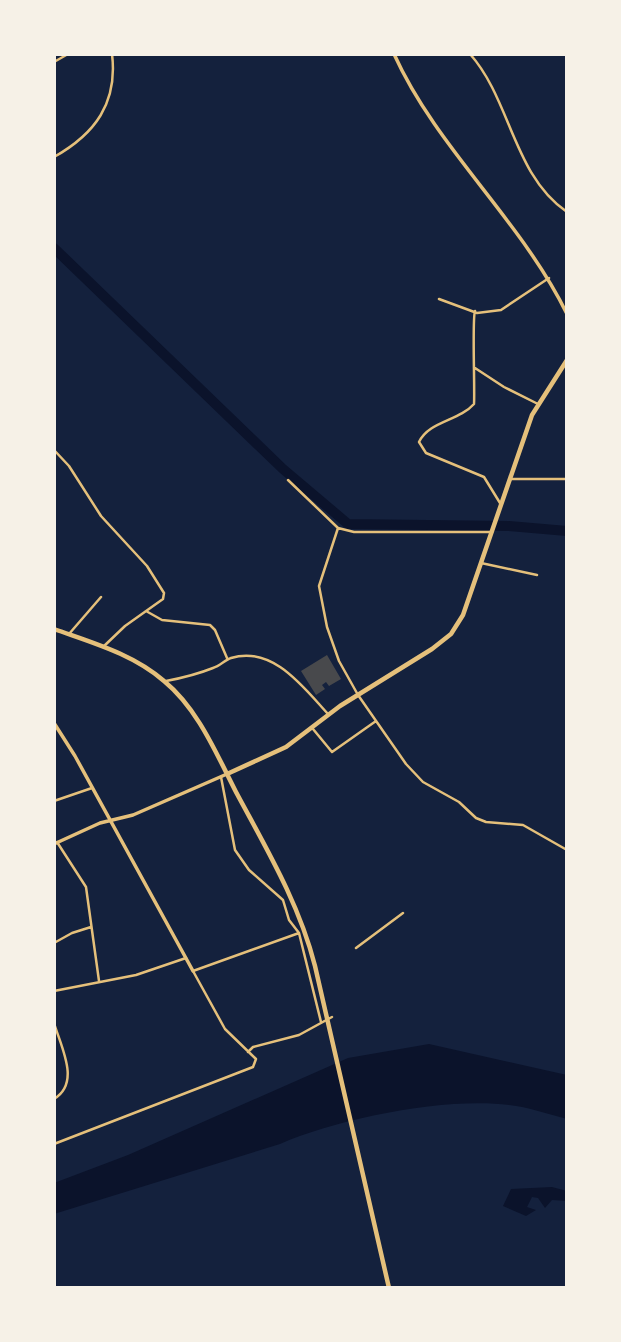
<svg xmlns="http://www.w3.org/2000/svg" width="621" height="1342" font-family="'Times New Roman',serif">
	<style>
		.water { fill: #0b132b }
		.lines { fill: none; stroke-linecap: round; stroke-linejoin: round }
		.river { stroke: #0b132b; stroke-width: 10 }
		.building { fill: #48494c }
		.minor { stroke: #e5c07b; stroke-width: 2.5 }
		.tertiary { stroke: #e5c07b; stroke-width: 3.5 }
		.primary { stroke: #e5c07b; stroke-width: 4.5 }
	</style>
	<rect width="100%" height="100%" fill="#14213d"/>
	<!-- water -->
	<path class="water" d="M 429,1044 L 567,1075 L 567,1119 C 548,1114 528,1107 509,1105 C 445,1097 340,1118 280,1144 L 54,1214 L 54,1183 L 128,1155 L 348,1058 Z
		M 552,1187 L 567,1191 L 567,1201 L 552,1200 L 545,1208 L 538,1198 L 532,1197 L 527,1207 L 536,1210 L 526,1216 L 503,1206 L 511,1189 Z"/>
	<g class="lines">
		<!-- river -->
		<path class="river" d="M 54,248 L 283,469 L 348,524 L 509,526 L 567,531"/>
	</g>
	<!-- building -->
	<path class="building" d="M 327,655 L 341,679 L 329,686 L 326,682 L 322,685 L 325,689 L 316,695 L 301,671 Z"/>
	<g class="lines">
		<!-- minor -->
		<path class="minor" d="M 470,54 C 511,100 513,175 567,212
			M 54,62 L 68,54
			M 54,157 C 95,134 118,103 112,54
			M 439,299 L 477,313 L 501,310 L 549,278
			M 475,311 C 472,318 475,389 474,404 C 459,421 429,421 419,442 L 426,453 L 484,477 L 500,503
			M 475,368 L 504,387 L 538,404
			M 54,450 L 69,466 L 101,516 L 147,566 L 164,593 L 163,599 L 125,626 L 103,647
			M 510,479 L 567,479
			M 288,480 L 338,528 L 354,532 L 492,532
			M 338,528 L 319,586 L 327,627 L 339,661 L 358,695 L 406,764 L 423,782 L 459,802 L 476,818 L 486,822 L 523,825 L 567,850
			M 481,563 L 537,575
			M 146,611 L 162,620 L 210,625 L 215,630 L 227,658
			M 69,634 L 101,597
			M 166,681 C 182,678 198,674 213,668 C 220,666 225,660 231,658 C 273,645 304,688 328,714
			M 313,729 L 332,752 L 376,721
			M 221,777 L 235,850 L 249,870 L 283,900 L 289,920 L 299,933 L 321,1022
			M 54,801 L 92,788
			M 57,842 L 86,887 L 99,981
			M 54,943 L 72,933 L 91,927
			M 356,948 L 403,913
			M 54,991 L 136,975 L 186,958
			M 54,1023 C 61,1047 81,1083 54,1099
			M 248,1052 L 253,1047 L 299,1035 L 332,1017
			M 54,1144 L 253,1067 L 256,1059 L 225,1029 L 193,971 L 299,933"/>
		<!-- tertiary -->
		<path class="tertiary" d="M 394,54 C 437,149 521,220 567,314
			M 54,723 L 75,756 L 193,971
			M 54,844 L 100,823 L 133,815 L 227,774"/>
		<!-- primary -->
		<path class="primary" d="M 54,629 C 93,643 133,654 164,681 C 198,709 216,753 236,792 C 266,848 299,903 315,966 L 389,1288
			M 227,774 L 286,747 L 340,706 L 432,649 L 451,634 L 463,615 L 532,415 L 567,360"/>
	</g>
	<!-- border -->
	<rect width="621" height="1342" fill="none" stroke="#f6f1e7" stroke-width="112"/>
</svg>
